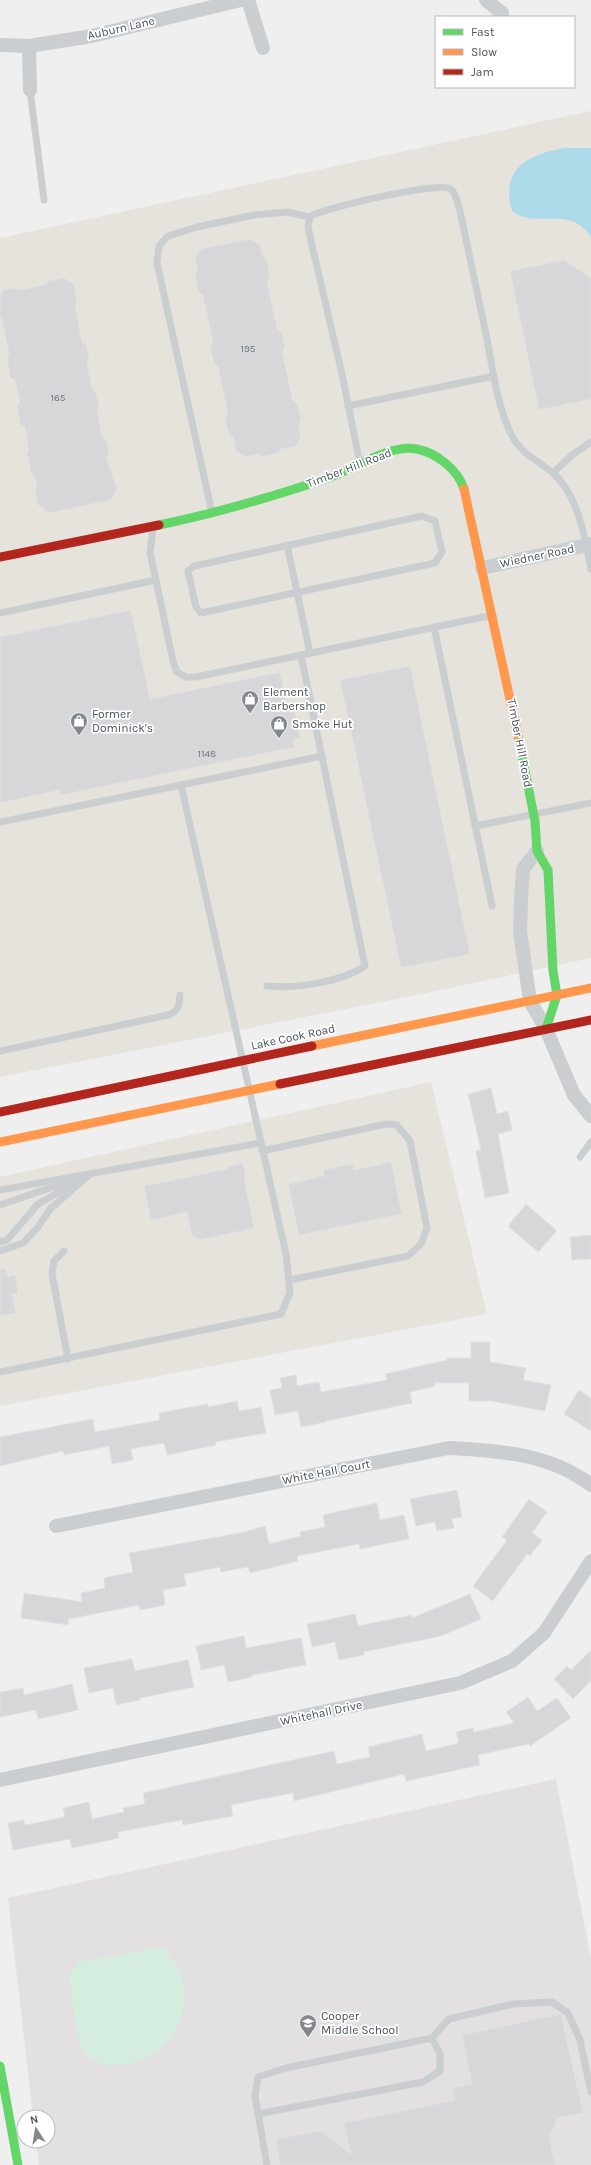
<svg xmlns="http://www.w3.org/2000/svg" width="591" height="2165" font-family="Karla,sans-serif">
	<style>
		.commercial { fill: #e5e3dc }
		.education { fill: #e2e0e0 }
		.green { fill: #d5eddf }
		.water { fill: #acdae8 }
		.building { fill: #d7d7d9; stroke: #e1e1e2 }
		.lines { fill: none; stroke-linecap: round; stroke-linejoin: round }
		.lane { stroke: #cbced0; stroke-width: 7 }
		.street { stroke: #cbced0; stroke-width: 14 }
		.fast { stroke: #63d668; stroke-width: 9 }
		.slow { stroke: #ff974d; stroke-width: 9 }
		.jam { stroke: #b3261e; stroke-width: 9 }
		.labels { text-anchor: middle; stroke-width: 3.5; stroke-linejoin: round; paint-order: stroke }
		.number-label { font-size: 10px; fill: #6d747b }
		.street-label { font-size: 12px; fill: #48515a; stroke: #fff }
		.poi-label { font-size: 12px; fill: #48515a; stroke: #fff; text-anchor: start }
	</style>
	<rect width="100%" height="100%" fill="#f0efef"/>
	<g class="commercial">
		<polygon points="591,111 591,958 407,997 0,1077 0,238"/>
		<polygon points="431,1082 487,1314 0,1406 0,1177"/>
	</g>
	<polygon class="education" points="556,1779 591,1959 591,2165 39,2165 36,2141 48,2141 48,2117 33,2117 8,1898"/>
	<path class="green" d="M163 1947C168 1954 176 1962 179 1969 188 1991 185 2020 170 2039 152 2061 103 2080 83 2050 78 2044 71 1988 69 1976L79 1962Z"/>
	<path class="water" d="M565 148H591V237C570 204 536 230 512 211 500 169 528 154 565 148Z"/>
	<g class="building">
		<polygon points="250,239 260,245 263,257 267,260 270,277 267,281 277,329 282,333 285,348 282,352 293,401 297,404 301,420 298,424 301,437 295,447 281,449 279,453 262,457 259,454 246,457 236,451 233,436 229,435 225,418 228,414 218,366 214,364 210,347 213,343 203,295 198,292 195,276 198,271 195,258 201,249"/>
		<polygon points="564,260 591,278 591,399 539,410 510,271"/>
		<polygon points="64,278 74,284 77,301 75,304 82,343 86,344 89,358 87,362 92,389 96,392 99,406 97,410 102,437 106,440 109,453 106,457 117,489 110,500 50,513 38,505 35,490 37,486 34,475 31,473 27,453 29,450 25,427 21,425 17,406 20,402 15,380 10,378 7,358 9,354 2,319 0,318 0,295 3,290 16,288 20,290 45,285 48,281"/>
		<polygon points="131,610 150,699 280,672 288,712 295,711 300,738 293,740 295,747 61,795 60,790 0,803 0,637"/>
		<polygon points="410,666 470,954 401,968 340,680"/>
		<polygon points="491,1088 497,1114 508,1111 512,1130 498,1134 509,1193 485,1198 476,1151 481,1150 468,1094"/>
		<polygon points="391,1162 402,1214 299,1235 288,1184 324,1176 323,1170 353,1164 354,1170"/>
		<polygon points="243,1163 246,1178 244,1178 254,1228 200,1240 192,1235 187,1212 151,1220 144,1186 228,1169 228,1167"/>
		<polygon points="526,1204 557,1231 538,1252 508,1226"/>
		<polygon points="591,1235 591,1259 572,1260 570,1237"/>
		<polygon points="0,1269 6,1269 8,1277 15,1275 18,1293 12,1294 16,1313 0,1316"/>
		<polygon points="471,1342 490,1342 490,1362 526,1368 523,1380 551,1385 545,1411 491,1401 469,1401 469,1383 434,1383 435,1386 410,1392 412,1403 326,1421 326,1422 301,1427 298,1411 275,1415 270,1390 282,1388 280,1378 296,1375 297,1386 319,1382 321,1392 387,1380 385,1374 447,1360 447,1358 471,1358"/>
		<polygon points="579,1390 591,1398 591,1431 564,1414"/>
		<polygon points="237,1401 239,1411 261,1407 266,1433 215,1442 216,1445 167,1455 164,1443 131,1449 133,1460 112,1464 109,1446 64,1455 63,1451 0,1466 0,1437 93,1419 95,1432 160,1420 159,1413 208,1404 208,1407"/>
		<polygon points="457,1490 462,1517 452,1519 454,1528 437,1531 435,1522 416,1526 410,1499"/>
		<polygon points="529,1499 547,1512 532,1533 542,1540 530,1556 527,1554 493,1601 473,1586 507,1540 502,1537"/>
		<polygon points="377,1503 380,1520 404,1515 409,1539 360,1549 359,1544 297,1556 298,1561 250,1573 248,1567 221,1572 220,1567 184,1574 186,1586 163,1590 165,1605 140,1610 139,1605 69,1619 68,1625 21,1618 24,1593 82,1602 81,1593 105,1588 104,1578 133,1572 129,1553 240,1533 265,1526 269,1544 301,1536 300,1532 325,1527 323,1515"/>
		<polygon points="470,1594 481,1619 441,1636 363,1652 364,1655 339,1660 335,1642 312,1647 307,1624 355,1614 358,1626 412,1615 412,1618"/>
		<polygon points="244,1636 246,1648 301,1638 306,1665 252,1675 252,1677 228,1682 224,1665 201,1670 196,1646"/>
		<polygon points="591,1650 591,1681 573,1699 554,1679 567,1666 571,1670"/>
		<polygon points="132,1659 135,1671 188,1660 194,1687 140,1698 140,1700 116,1705 113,1688 89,1693 84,1668"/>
		<polygon points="72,1684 78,1710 38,1719 36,1710 0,1717 0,1692 23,1688 24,1695"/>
		<polygon points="528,1697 537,1711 557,1698 571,1718 530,1746 529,1744 478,1755 480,1765 406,1781 404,1774 294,1801 293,1793 231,1805 233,1816 183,1825 182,1820 118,1832 119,1838 72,1848 70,1839 13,1850 8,1823 24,1820 25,1825 65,1817 63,1808 89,1802 92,1819 124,1812 123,1808 145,1804 143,1793 334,1751 337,1764 370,1757 368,1747 422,1734 426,1751 459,1743 456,1732 473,1728 474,1732 514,1723 506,1712"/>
		<polygon points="561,2014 583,2113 557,2118 554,2128 549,2135 555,2165 280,2165 276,2139 320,2131 351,2154 344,2123 455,2100 452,2088 472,2084 462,2035"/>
	</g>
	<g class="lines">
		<g class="lane">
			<polyline points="30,90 44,200"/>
			<polyline points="348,406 494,376"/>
			<path d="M360 464 342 374 311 241 308 226 310 217C322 208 440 181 451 189 456 193 458 205 460 211 469 254 478 296 487 339 493 371 498 413 515 441 524 455 540 462 552 472 578 494 585 538 591 569"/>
			<polyline points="553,473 572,455 591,442"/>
			<polyline points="212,513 157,263 159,246 168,236 197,227 254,215 287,212 310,217"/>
			<polygon points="422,516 435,521 442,552 435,563 201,613 196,607 188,571 194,566"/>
			<polyline points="153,528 150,552 173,661 177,672 186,677 196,677 493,615"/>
			<polyline points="287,545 310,653"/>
			<polyline points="0,613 156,580"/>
			<polyline points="434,627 492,906"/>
			<polyline points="181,785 322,756"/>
			<polyline points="0,822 181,785 286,1254 290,1293 281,1314 0,1372"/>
			<polyline points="475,826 591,803"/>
			<path d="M267 986C296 989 341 982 365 966L301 655"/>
			<path d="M0 1051 168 1015C179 1011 179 1005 180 995"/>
			<polyline points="262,1151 386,1124 397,1125 410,1141 427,1228 421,1244 408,1256 290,1280"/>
			<polyline points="580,1157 591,1142"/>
			<polyline points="0,1190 260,1143"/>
			<polyline points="0,1205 67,1182"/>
			<polyline points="0,1242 7,1240 38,1204 76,1182"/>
			<polyline points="0,1251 23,1243 38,1227 50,1209 90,1174"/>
			<polyline points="64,1251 54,1261 52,1274 68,1359"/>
			<polyline points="258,2114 423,2082 440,2071 440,2054 432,2038"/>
			<polyline points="267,2165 255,2096 258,2077 286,2068 432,2038 449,2019 513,2004 552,2002 568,2013 580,2040 591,2092"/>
		</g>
		<g class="street">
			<polyline points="248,0 263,48"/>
			<polyline points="486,0 502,13"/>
			<polyline points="0,45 29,46 92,36 241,0"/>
			<polyline points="29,46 30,90"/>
			<polyline points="482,568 591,544"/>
			<polyline points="537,851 523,869 521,899 520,931 530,1001 546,1029 574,1095 591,1116"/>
			<path d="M56 1526 449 1448C500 1451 549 1453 591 1485"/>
			<polyline points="0,1780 460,1683 512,1661 544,1633 591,1561"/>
		</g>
		<g class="fast">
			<path d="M159 525C217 513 275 496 331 477 356 468 390 444 417 449 437 453 458 470 464 489"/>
			<polyline points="518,736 535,821 537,851 548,870 553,971 557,995 546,1029"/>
			<polyline points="0,2066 18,2165"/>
		</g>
		<g class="slow">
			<polyline points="464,489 518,736"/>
			<polyline points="312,1046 591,988"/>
			<polyline points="0,1142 280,1084"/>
		</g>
		<g class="jam">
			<polyline points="0,557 159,525"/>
			<polyline points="280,1084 591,1020"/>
			<polyline points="0,1112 312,1046"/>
		</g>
	</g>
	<defs>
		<g id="shop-pin" transform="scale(0.9)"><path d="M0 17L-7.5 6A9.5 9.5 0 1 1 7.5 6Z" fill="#83888e" stroke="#fff"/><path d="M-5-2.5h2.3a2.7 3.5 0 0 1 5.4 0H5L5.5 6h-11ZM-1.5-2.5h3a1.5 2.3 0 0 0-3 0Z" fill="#fff"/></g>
		<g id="school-pin" transform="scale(0.9)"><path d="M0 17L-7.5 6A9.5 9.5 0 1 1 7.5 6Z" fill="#83888e" stroke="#fff"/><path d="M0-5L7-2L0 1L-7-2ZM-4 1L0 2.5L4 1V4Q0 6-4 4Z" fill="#fff"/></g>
	</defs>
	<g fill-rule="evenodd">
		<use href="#shop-pin" x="250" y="699"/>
		<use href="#shop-pin" x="79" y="721"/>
		<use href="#shop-pin" x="279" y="724"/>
		<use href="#school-pin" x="308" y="2023"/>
	</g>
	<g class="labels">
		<g class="number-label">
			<text x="248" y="352">195</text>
			<text x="58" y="401">165</text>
			<text x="207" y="757">1148</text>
		</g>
		<g class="street-label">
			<text transform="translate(121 28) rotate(-13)" y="4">Auburn Lane</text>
			<text transform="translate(349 468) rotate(-21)" y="4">Timber Hill Road</text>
			<text transform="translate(537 556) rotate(-12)" y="4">Wiedner Road</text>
			<text transform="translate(520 743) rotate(79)" y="4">Timber Hill Road</text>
			<text transform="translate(293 1037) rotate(-12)" y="4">Lake Cook Road</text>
			<text transform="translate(326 1472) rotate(-11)" y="4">White Hall Court</text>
			<text transform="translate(321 1713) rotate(-12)" y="4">Whitehall Drive</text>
		</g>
		<g class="poi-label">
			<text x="263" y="696">Element<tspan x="263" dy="14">Barbershop</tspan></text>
			<text x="92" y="718">Former<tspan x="92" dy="14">Dominick's</tspan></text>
			<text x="292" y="728">Smoke Hut</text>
			<text x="321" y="2020">Cooper<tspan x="321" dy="14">Middle School</tspan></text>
		</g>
	</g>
	<rect x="435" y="16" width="140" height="72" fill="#ffffff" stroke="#b6b9bd"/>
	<rect x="443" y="29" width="20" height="6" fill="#63d668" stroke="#b6b9bd"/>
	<text x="471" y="36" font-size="12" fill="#48515a">Fast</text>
	<rect x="443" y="49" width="20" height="6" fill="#ff974d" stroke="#b6b9bd"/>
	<text x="471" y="56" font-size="12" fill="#48515a">Slow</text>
	<rect x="443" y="69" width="20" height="6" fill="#b3261e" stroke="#b6b9bd"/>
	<text x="471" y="76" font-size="12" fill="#48515a">Jam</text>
	<g transform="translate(36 2129) rotate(348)"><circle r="19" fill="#ffffff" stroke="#b6b9bd"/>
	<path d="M0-3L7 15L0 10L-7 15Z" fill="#83888e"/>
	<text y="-6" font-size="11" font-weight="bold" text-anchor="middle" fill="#48515a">N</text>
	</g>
</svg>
